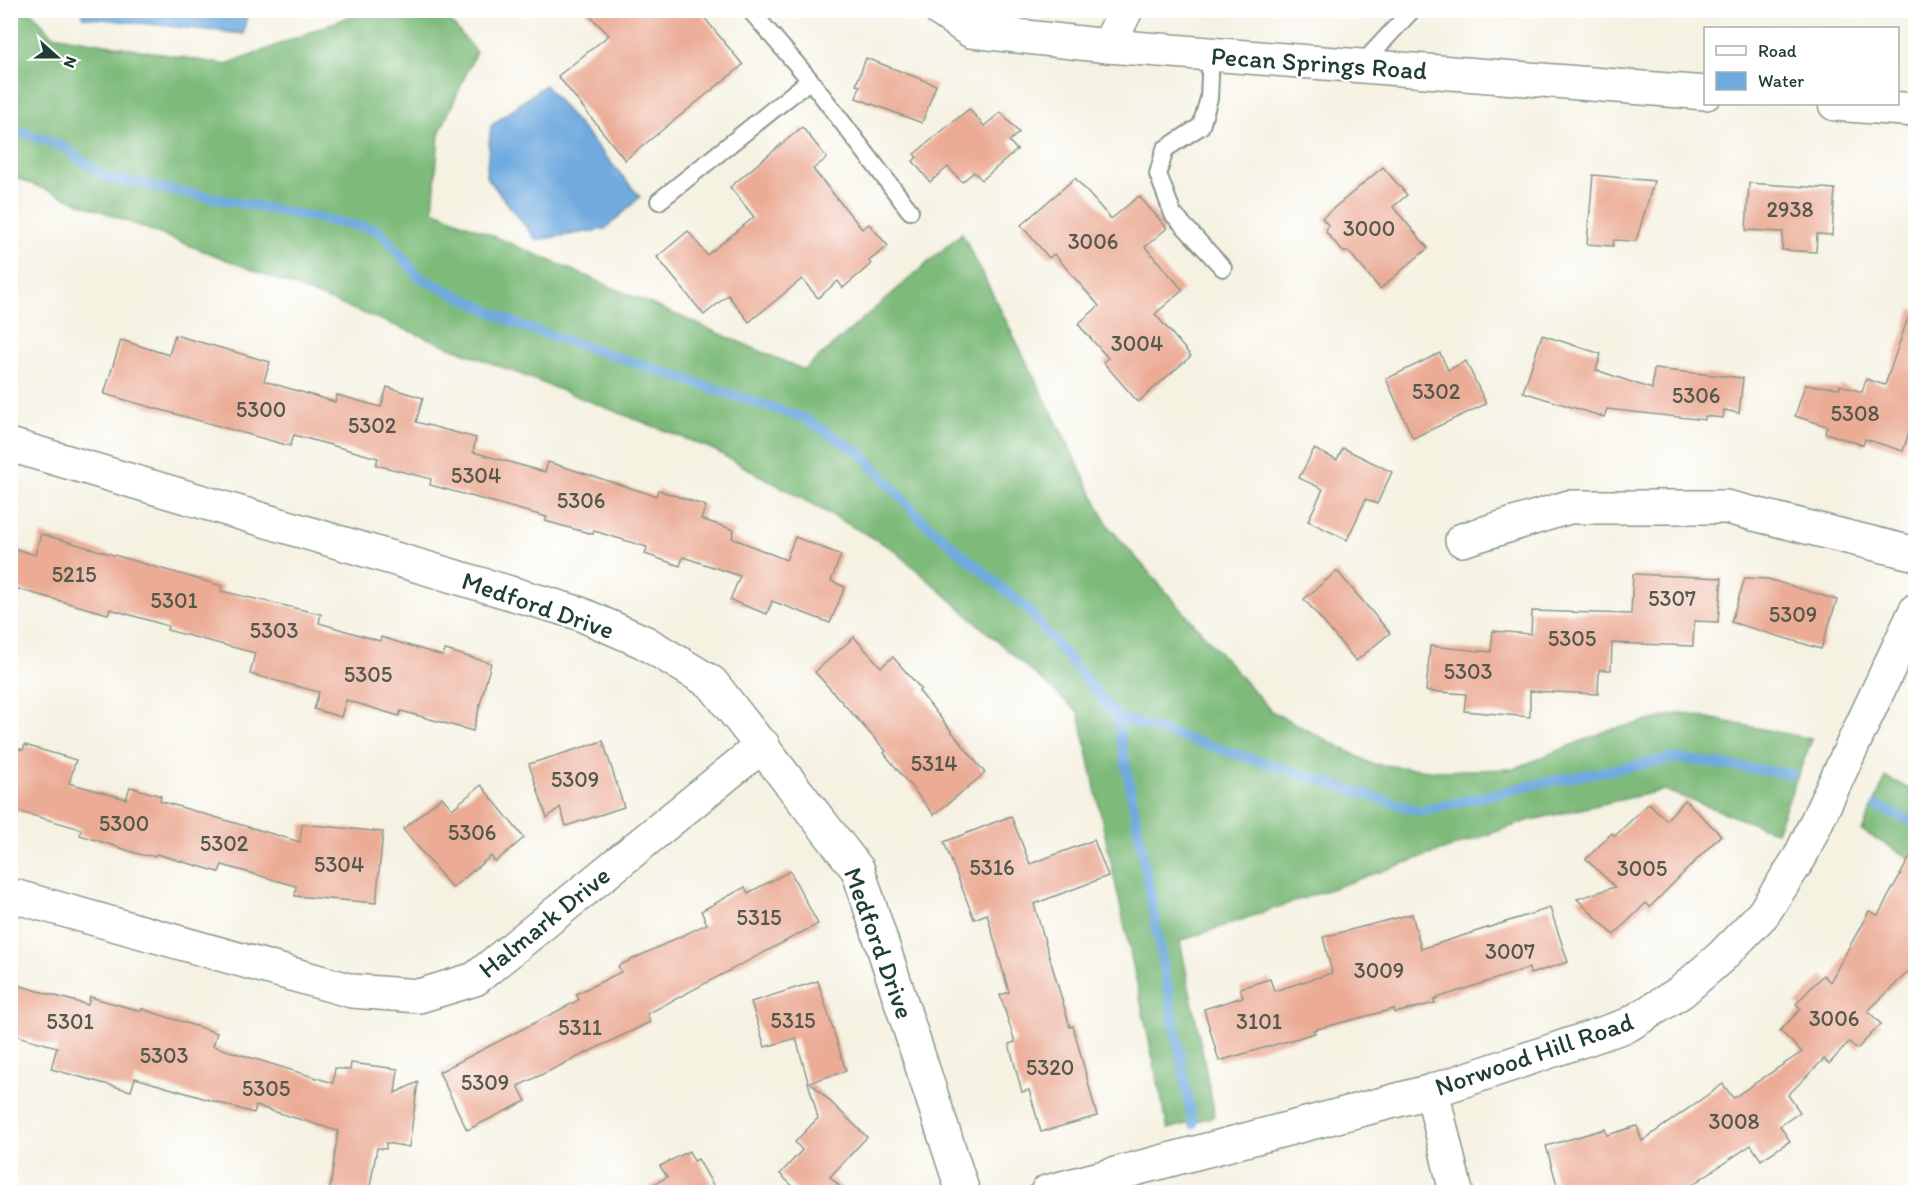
<svg xmlns="http://www.w3.org/2000/svg" width="1926" height="1203" font-family="Itim,sans-serif">
	<style>
		.forest { fill: #7ebb7a; stroke: #4e7c57; stroke-width: 1.5 }
		.water { fill: #6faadf; stroke: #47748a; stroke-width: 1.5 }
		.lines { fill: none; stroke-linecap: round; stroke-linejoin: round }
		.stream { stroke: #6faadf; stroke-width: 10 }
		.building { fill: #ebab94 }
		.service-casing { stroke: #8a988b; stroke-width: 20 }
		.minor-casing { stroke: #8a988b; stroke-width: 36 }
		.service { stroke: #fff; stroke-width: 16 }
		.minor { stroke: #fff; stroke-width: 33 }
		.labels { text-anchor: middle; stroke-width: 4.5; stroke-linejoin: round; paint-order: stroke }
		.number-label { font-size: 22px; fill: #52584c }
		.street-label { font-size: 26px; fill: #1f3d34; stroke: #fff }
	</style>
	<rect width="100%" height="100%" fill="#fff"/>
	<filter id="ink" filterUnits="userSpaceOnUse"><feTurbulence type="fractalNoise" baseFrequency=".0167" numOctaves="2"/><feDisplacementMap in="SourceGraphic" scale="12" xChannelSelector="R" yChannelSelector="G"/><feConvolveMatrix kernelMatrix="1 2 1 2 8 2 1 2 1" color-interpolation-filters="sRGB"/></filter>
	<filter id="wash" filterUnits="userSpaceOnUse"><feTurbulence type="fractalNoise" baseFrequency=".008" numOctaves="4" result="noise"/><feDisplacementMap in="SourceGraphic" scale="24" xChannelSelector="R" yChannelSelector="G"/><feGaussianBlur stdDeviation="1.35" result="paint"/><feColorMatrix in="noise" values="0 0 0 0 0 0 0 0 0 0 0 0 0 0 0 0 0 1.4 0 .05"/><feComposite in="paint" operator="in"/></filter>
	<g filter="url(#wash)">
		<rect width="100%" height="100%" fill="#f5f2e2"/>
		<g class="forest">
			<polygon points="10,11 31,11 52,35 227,65 364,11 442,11 476,52 439,134 433,210 804,370 962,233 1109,527 1271,711 1372,764 1438,771 1513,769 1609,730 1683,713 1812,739 1776,832 1664,790 1527,821 1180,941 1215,1116 1168,1129 1079,713 893,549 712,449 11,176"/>
			<polygon points="1886,777 1915,792 1915,861 1862,831"/>
		</g>
		<g class="water">
			<polygon points="83,11 247,10 247,11 244,34 83,17"/>
			<polygon points="545,85 640,197 605,229 536,240 486,176 491,126"/>
		</g>
		<g class="lines">
			<g class="stream">
				<polyline points="10,128 62,146 105,177 379,230 419,277 519,325 804,418 862,454 920,518 1027,609 1117,717 1420,811 1546,782 1674,758 1792,774"/>
				<polyline points="1117,717 1193,1124"/>
				<polyline points="1877,806 1916,824"/>
			</g>
		</g>
		<g id="blocks">
			<g class="building">
				<polygon points="584,10 698,10 743,65 625,160 558,76 609,35"/>
				<polygon points="866,58 936,85 922,123 856,98 860,86 856,85"/>
				<polygon points="969,109 984,126 1001,112 1019,133 1009,141 1017,150 982,180 974,172 962,182 948,167 930,182 913,161 917,157 914,154"/>
				<polygon points="802,127 827,158 813,169 862,229 869,224 888,246 869,261 871,264 843,288 838,281 818,298 802,279 749,322 728,295 704,315 657,257 688,231 707,255 754,217 730,187"/>
				<polygon points="1383,167 1407,195 1393,207 1428,248 1380,289 1349,252 1343,252 1326,232 1328,225 1322,218"/>
				<polygon points="1593,175 1654,181 1636,241 1614,240 1613,246 1587,244"/>
				<polygon points="1075,178 1111,219 1139,196 1167,228 1145,247 1183,290 1155,314 1191,356 1138,402 1103,362 1108,358 1078,324 1099,306 1054,254 1049,258 1021,225"/>
				<polygon points="1749,183 1835,189 1832,235 1817,234 1816,252 1782,250 1783,232 1746,230"/>
				<polygon points="1911,309 1916,310 1916,410 1903,451 1865,439 1863,445 1825,433 1827,426 1795,416 1805,385 1840,388 1840,385 1862,392 1866,379 1885,385"/>
				<polygon points="175,335 270,362 264,381 335,402 337,395 381,407 387,387 423,398 416,422 476,438 473,452 545,472 548,462 656,496 658,490 706,506 701,519 734,530 732,538 786,560 795,537 841,555 831,581 845,587 830,623 772,601 767,614 730,600 740,576 683,557 680,566 645,554 647,547 594,531 593,534 570,528 545,521 547,517 430,485 431,479 376,465 378,458 294,435 290,446 104,394 121,340 169,355"/>
				<polygon points="1542,335 1601,354 1596,370 1652,389 1654,369 1743,378 1739,413 1724,410 1723,418 1705,416 1705,420 1607,409 1604,417 1523,392"/>
				<polygon points="1440,353 1448,370 1466,361 1486,404 1413,438 1386,379"/>
				<polygon points="1343,448 1392,472 1377,504 1366,499 1347,540 1308,521 1323,489 1299,478 1314,449 1337,460"/>
				<polygon points="41,534 222,586 221,591 321,614 319,623 380,641 381,637 443,656 445,650 491,663 473,731 401,711 399,716 346,700 341,717 314,709 319,692 250,674 255,653 167,630 168,626 110,609 108,614 10,587 10,547 35,555"/>
				<polygon points="1337,571 1390,633 1356,661 1304,599"/>
				<polygon points="1633,574 1722,578 1718,622 1694,621 1693,646 1612,643 1611,670 1599,670 1598,694 1530,691 1530,717 1464,711 1466,694 1426,691 1430,646 1491,652 1493,631 1531,634 1532,611 1631,614"/>
				<polygon points="1745,578 1768,579 1837,600 1821,649 1731,622"/>
				<polygon points="854,637 881,667 893,657 921,689 919,691 985,773 934,815 884,753 886,751 815,672"/>
				<polygon points="603,741 624,807 566,826 560,807 547,818 529,764"/>
				<polygon points="25,745 76,760 69,783 126,799 130,787 161,796 160,801 300,842 302,824 383,832 376,903 295,896 296,886 222,865 219,872 156,854 155,856 142,855 80,835 81,829 10,809 10,746 23,750"/>
				<polygon points="481,785 524,838 495,862 491,856 452,888 403,829 442,797 452,809"/>
				<polygon points="1685,800 1721,835 1650,907 1646,903 1614,935 1577,899 1615,887 1586,859 1612,833 1615,836 1649,803 1666,820"/>
				<polygon points="1011,816 1030,864 1094,840 1108,876 1034,904 1070,1027 1073,1026 1097,1116 1041,1132 1029,1090 1022,1092 1009,1044 1015,1042 1000,995 1009,992 987,914 974,919 944,842"/>
				<polygon points="1916,846 1916,964 1868,1011 1881,1024 1857,1049 1849,1042 1829,1064 1824,1059 1788,1095 1800,1112 1780,1126 1790,1141 1761,1160 1751,1145 1681,1192 1559,1192 1546,1146 1605,1129 1607,1135 1637,1126 1642,1141 1723,1084 1733,1098 1802,1052 1780,1031 1801,1009 1796,1004 1823,975 1830,982 1869,911 1878,915"/>
				<polygon points="790,871 818,924 647,1014 650,1022 518,1086 526,1101 467,1130 439,1072 579,1000 576,994 621,972 618,966 707,924 701,911 745,887 748,893"/>
				<polygon points="1550,908 1568,962 1530,974 1529,968 1434,999 1435,1003 1395,1013 1394,1009 1313,1030 1315,1033 1219,1061 1204,1009 1243,997 1240,988 1270,979 1274,991 1332,973 1323,937 1412,914 1421,949"/>
				<polygon points="818,981 846,1071 810,1082 867,1137 830,1177 846,1192 799,1192 780,1174 802,1150 795,1142 818,1118 796,1038 765,1047 751,1002"/>
				<polygon points="10,983 88,1005 90,997 141,1011 142,1009 217,1033 213,1046 333,1083 335,1068 350,1070 351,1063 398,1069 395,1093 418,1082 409,1147 386,1143 386,1149 377,1148 369,1192 330,1189 338,1131 256,1106 254,1113 135,1078 131,1091 51,1069 57,1047 10,1034"/>
				<polygon points="689,1151 694,1161 698,1159 717,1192 640,1192 667,1177 660,1166"/>
			</g>
		</g>
	</g>
	<g filter="url(#ink)">
		<use href="#blocks" fill-opacity="0" stroke="#8a988b" stroke-width="1.5"/>
		<g class="lines">
			<g class="service-casing">
				<g id="service">
					<polyline points="750,10 810,80 910,211"/>
					<polyline points="1211,54 1209,98 1201,126 1165,149 1158,174 1173,214 1223,268"/>
					<polyline points="1361,65 1412,10"/>
					<polyline points="659,201 810,80"/>
				</g>
			</g>
			<g class="minor-casing">
				<g id="minor">
					<polyline points="940,10 971,31 1108,46 1706,93"/>
					<polyline points="1108,46 1126,10"/>
					<polyline points="1835,104 1916,110"/>
					<polyline points="10,445 578,613 644,642 712,683 858,870 963,1192"/>
					<polyline points="1462,540 1569,507 1726,507 1916,554"/>
					<polyline points="10,895 352,991 419,996 475,979 763,745"/>
					<polyline points="1432,1091 1456,1192"/>
					<polyline points="1047,1192 1432,1091 1628,1025 1681,992 1721,957 1763,914 1800,857 1916,610"/>
				</g>
			</g>
			<use href="#service" class="service"/>
			<use href="#minor" class="minor"/>
		</g>
	</g>
	<g class="labels">
		<g class="number-label">
			<text x="1790" y="217">2938</text>
			<text x="1369" y="236">3000</text>
			<text x="1093" y="249">3006</text>
			<text x="1137" y="351">3004</text>
			<text x="1436" y="399">5302</text>
			<text x="1696" y="403">5306</text>
			<text x="261" y="417">5300</text>
			<text x="1855" y="421">5308</text>
			<text x="372" y="433">5302</text>
			<text x="476" y="483">5304</text>
			<text x="581" y="508">5306</text>
			<text x="74" y="582">5215</text>
			<text x="1672" y="606">5307</text>
			<text x="174" y="608">5301</text>
			<text x="1793" y="622">5309</text>
			<text x="274" y="638">5303</text>
			<text x="1572" y="646">5305</text>
			<text x="1468" y="679">5303</text>
			<text x="368" y="682">5305</text>
			<text x="934" y="771">5314</text>
			<text x="575" y="787">5309</text>
			<text x="124" y="831">5300</text>
			<text x="472" y="840">5306</text>
			<text x="224" y="851">5302</text>
			<text x="339" y="872">5304</text>
			<text x="992" y="875">5316</text>
			<text x="1642" y="876">3005</text>
			<text x="759" y="925">5315</text>
			<text x="1510" y="959">3007</text>
			<text x="1379" y="978">3009</text>
			<text x="1834" y="1026">3006</text>
			<text x="793" y="1028">5315</text>
			<text x="70" y="1029">5301</text>
			<text x="1259" y="1029">3101</text>
			<text x="580" y="1035">5311</text>
			<text x="164" y="1063">5303</text>
			<text x="1050" y="1075">5320</text>
			<text x="485" y="1090">5309</text>
			<text x="266" y="1096">5305</text>
			<text x="1734" y="1129">3008</text>
		</g>
		<g class="street-label">
			<text transform="translate(1319 63) rotate(4)" y="9">Pecan Springs Road</text>
			<text transform="translate(538 605) rotate(19)" y="9">Medford Drive</text>
			<text transform="translate(544 922) rotate(-39)" y="9">Halmark Drive</text>
			<text transform="translate(879 943) rotate(70)" y="9">Medford Drive</text>
			<text transform="translate(1534 1054) rotate(-19)" y="9">Norwood Hill Road</text>
		</g>
	</g>
	<rect width="1926" height="1203" fill="none" stroke="#fff" stroke-width="36"/>
	<rect x="1704" y="27" width="195" height="78" fill="#ffffff" stroke="#a5b1ae" stroke-width="1.5"/>
	<rect x="1716" y="46" width="30" height="9" fill="#ffffff" stroke="#a5b1ae" stroke-width="1.5"/>
	<text x="1758" y="57" font-size="18" fill="#1f3d34">Road</text>
	<rect x="1716" y="72" width="30" height="18" fill="#6faadf" stroke="#a5b1ae" stroke-width="1.5"/>
	<text x="1758" y="87" font-size="18" fill="#1f3d34">Water</text>
	<g transform="translate(57 57) rotate(111)" stroke="#ffffff" stroke-width="4.5" paint-order="stroke">
	<path d="M0-4.5L10 22L0 15L-10 22Z" fill="#1f3d34"/>
	<text y="-9" font-size="16" font-weight="bold" text-anchor="middle" fill="#1f3d34">N</text>
	</g>
</svg>
